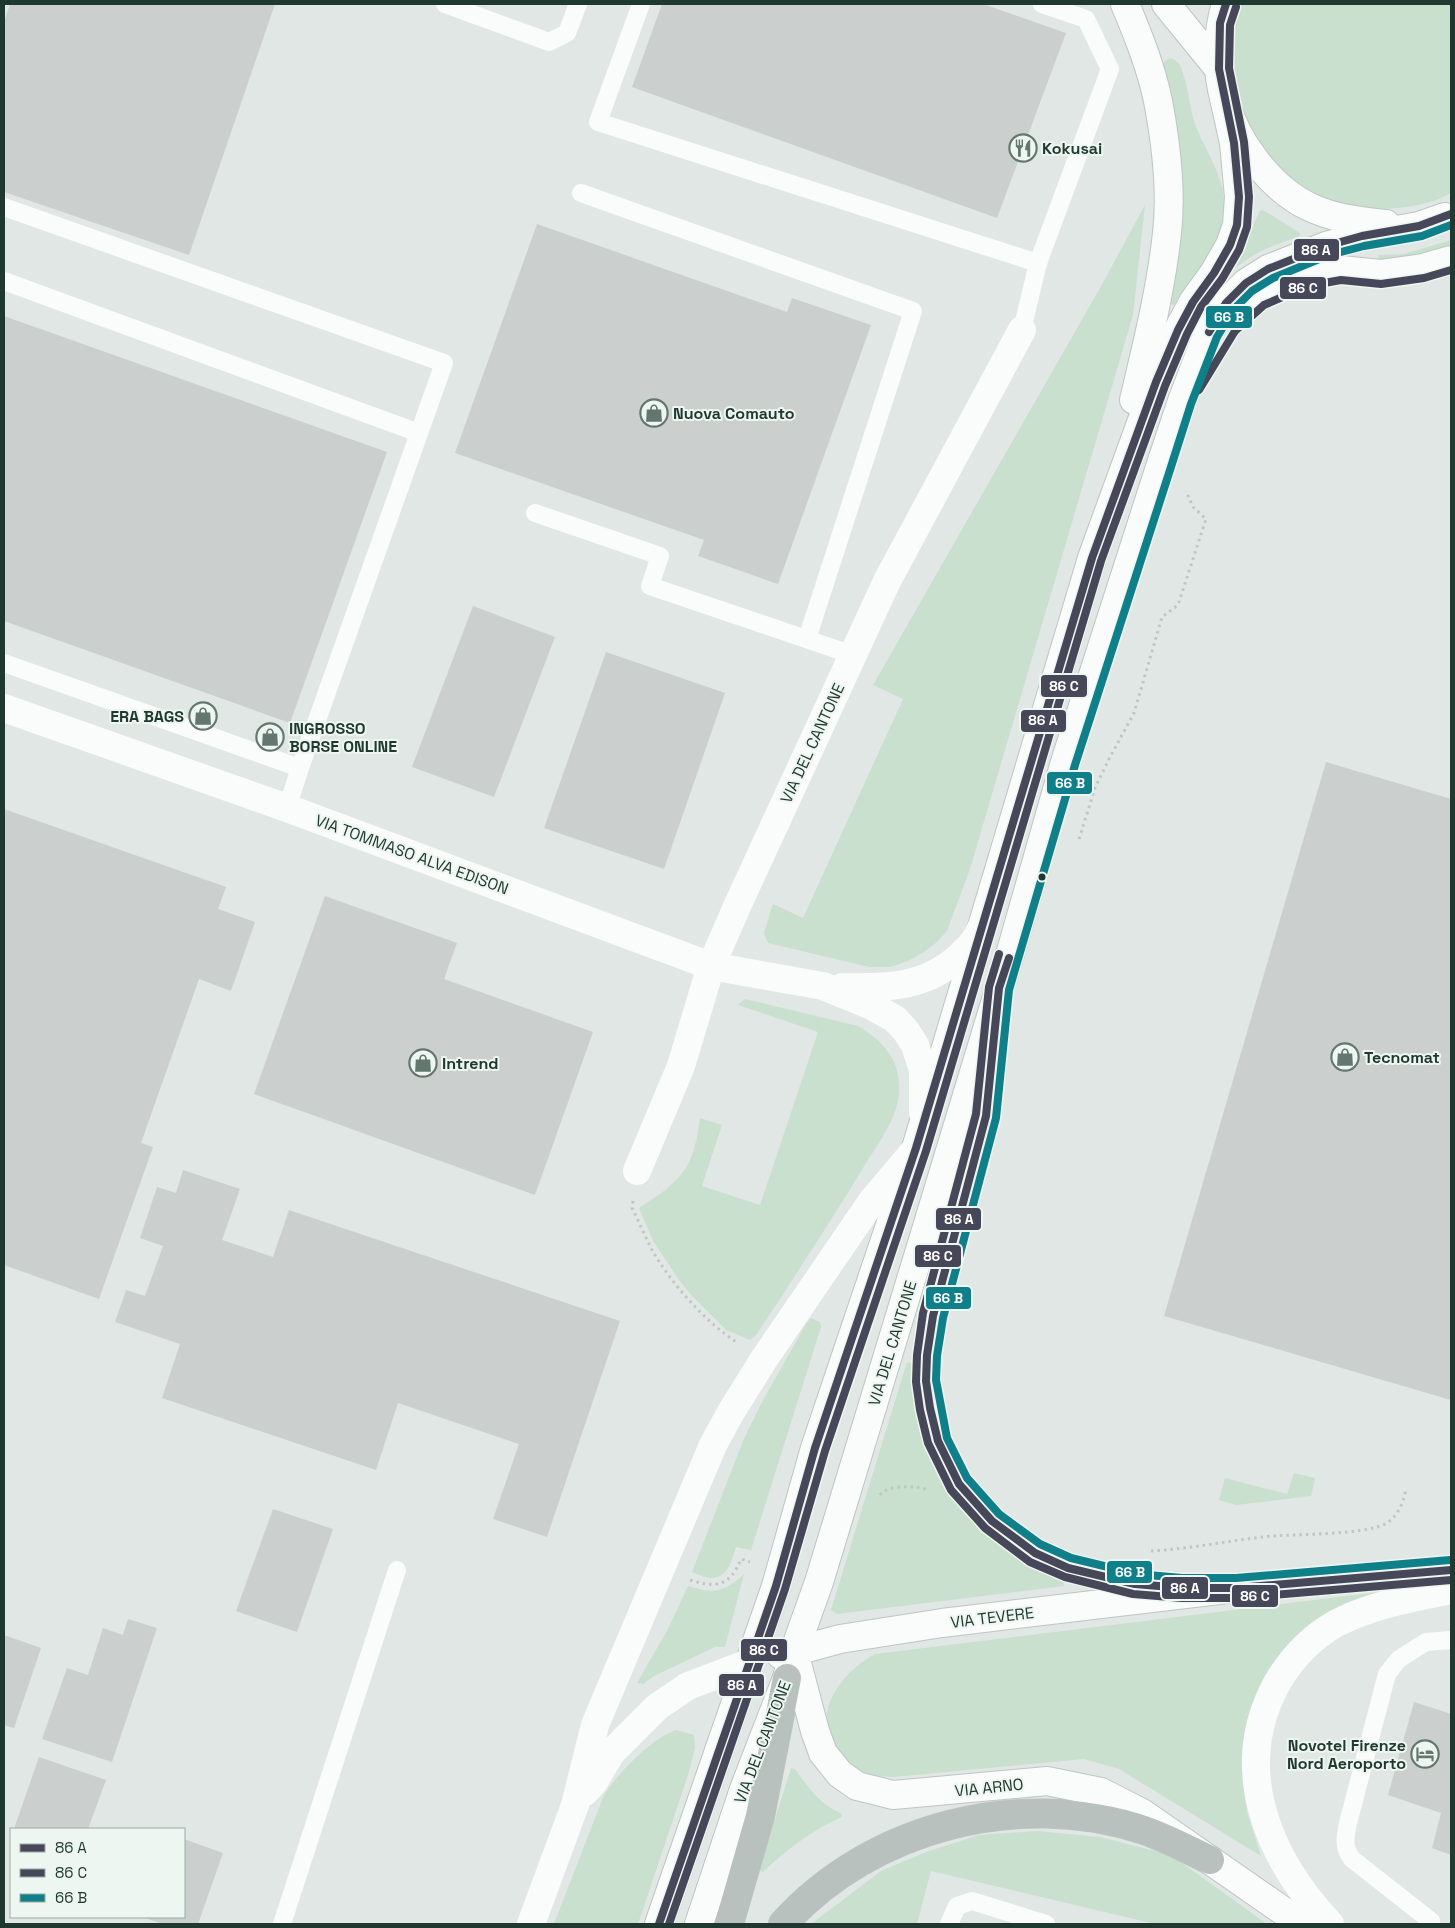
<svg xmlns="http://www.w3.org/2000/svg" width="1455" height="1928" font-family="'Space Grotesk',sans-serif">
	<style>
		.green { fill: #c9e0ce }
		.building { fill: #cbd0ce }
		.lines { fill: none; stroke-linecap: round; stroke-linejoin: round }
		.secondary-casing { stroke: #bdc6c2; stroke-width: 30 }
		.highway-casing { stroke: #bbc3c0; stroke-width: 30 }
		.path { stroke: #bfc7c5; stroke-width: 3; stroke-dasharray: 2.5 4; stroke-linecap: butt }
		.lane { stroke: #fafbfb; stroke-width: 18 }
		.street { stroke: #fafbfb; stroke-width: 28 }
		.secondary { stroke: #fafbfb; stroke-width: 28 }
		.highway { stroke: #b8c1be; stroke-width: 28 }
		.bus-1-casing { stroke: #eef6f1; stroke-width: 11 }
		.bus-2-casing { stroke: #eef6f1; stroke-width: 11 }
		.bus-3-casing { stroke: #eef6f1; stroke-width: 11 }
		.bus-1 { stroke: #47475a; stroke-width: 8 }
		.bus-2 { stroke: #47475a; stroke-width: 8 }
		.bus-3 { stroke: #0f7f89; stroke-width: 8 }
		.bus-dot { fill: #1f3930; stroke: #eef6f1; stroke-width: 2 }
		.labels { text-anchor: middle; stroke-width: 4; stroke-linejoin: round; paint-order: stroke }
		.poi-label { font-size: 16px; font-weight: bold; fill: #1f3930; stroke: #eef6f1; text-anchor: start }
		.street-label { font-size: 16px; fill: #1f3930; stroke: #eef6f1 }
		.line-badge { stroke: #eef6f1; stroke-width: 2 }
		.badge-label { font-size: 14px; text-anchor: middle; font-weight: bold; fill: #fff }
	</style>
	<rect width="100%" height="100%" fill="#e1e7e4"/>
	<g class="green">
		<path d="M1241 4H1451V193C1431 205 1405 208 1382 209 1287 209 1213 118 1233 25 1235 18 1238 11 1241 4Z"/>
		<path d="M1171 58C1175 60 1178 62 1180 65 1187 81 1189 101 1193 117 1199 139 1213 158 1220 180 1231 214 1220 244 1199 272 1191 284 1181 291 1174 305L1170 304 1181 212 1178 130 1163 73V64L1166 60Z"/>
		<polygon points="1145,205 1133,315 970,869 947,931 937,942 924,952 908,961 890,967 869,967 768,943 764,933 773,904 803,918 903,699 873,685 1100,288"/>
		<path d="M1263 210 1300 233V236C1277 244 1256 251 1237 267L1233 266 1260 211Z"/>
		<polygon points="1451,240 1451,251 1379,262 1378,255 1404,254"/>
		<path d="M745 999 858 1026C884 1042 901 1060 899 1093 897 1120 877 1145 863 1168 829 1224 793 1279 757 1334L750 1340 726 1330 692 1296 679 1280 653 1241 639 1208C659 1195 680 1182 690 1160 696 1147 698 1131 700 1118L722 1125 702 1186 760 1205 818 1032 738 1005Z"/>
		<path d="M811 1318 820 1322 821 1327 751 1550 736 1547C732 1559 728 1579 711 1578 705 1578 697 1574 692 1572L743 1441 762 1402 806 1324Z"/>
		<polygon points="907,1362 914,1364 912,1379 915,1407 925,1442 948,1489 958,1505 982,1531 1018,1559 1063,1579 1064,1586 837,1614 831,1610"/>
		<polygon points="1294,1473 1315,1478 1311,1496 1236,1505 1219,1500 1225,1478 1287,1494"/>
		<path d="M744 1574 725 1647H715L654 1676 643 1684 637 1683 668 1629 688 1586C714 1594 723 1593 744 1574Z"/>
		<path d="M1379 1592 1330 1613 1244 1767V1790L1247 1812 1261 1856 1119 1769 1084 1759 894 1777C886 1777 876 1777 868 1774 856 1769 845 1760 838 1751 809 1713 841 1673 875 1654Z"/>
		<path d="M676 1730 694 1735 695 1748 688 1775 638 1924H554L604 1795C618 1773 652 1738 676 1730Z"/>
		<path d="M791 1768 795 1769C808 1787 820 1805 841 1813L842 1817C813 1829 785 1851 763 1872L759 1870Z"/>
		<polygon points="1037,1831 1100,1837 1171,1855 1267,1924 1155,1924 931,1871 917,1924 811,1924 881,1871 926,1852 979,1835"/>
	</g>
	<g class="building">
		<polygon points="10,4 275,4 189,255 4,192 4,22"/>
		<polygon points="662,4 983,4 1066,33 997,218 632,87"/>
		<polygon points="537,224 787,312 792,298 871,325 778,584 698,556 704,540 455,453"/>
		<polygon points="4,316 387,452 290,723 4,621"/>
		<polygon points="473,606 555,637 494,797 412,767"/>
		<polygon points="606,652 725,693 664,869 544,828"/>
		<polygon points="1326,762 1451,799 1451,1400 1164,1316"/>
		<polygon points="4,809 226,887 218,909 255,922 231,991 199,979 141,1143 153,1147 99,1299 4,1265"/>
		<polygon points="325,896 457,943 444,979 593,1032 535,1195 254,1094"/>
		<polygon points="183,1170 240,1189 222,1240 273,1257 289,1210 620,1321 547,1537 493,1519 519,1444 398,1403 376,1470 162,1398 180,1344 115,1322 126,1290 145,1296 163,1246 140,1238 157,1187 176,1193"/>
		<polygon points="273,1509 333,1529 297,1632 236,1611"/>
		<polygon points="128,1619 157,1628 112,1762 42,1739 67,1668 88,1675 103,1628 123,1635"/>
		<polygon points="4,1635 41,1648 14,1728 4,1725"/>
		<polygon points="1414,1702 1451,1714 1451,1855 1432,1848 1441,1813 1388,1795"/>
		<polygon points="39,1757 106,1780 88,1829 14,1829"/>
		<polygon points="184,1839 223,1853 198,1924 163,1924 142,1917 184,1917"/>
	</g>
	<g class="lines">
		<g class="secondary-casing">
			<g id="secondary">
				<path d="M1125 4C1138 35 1151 67 1158 101 1166 143 1172 189 1167 233 1161 289 1147 345 1134 400"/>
				<polyline points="1166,4 1219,69"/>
				<path d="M1226 4C1217 33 1216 68 1224 98 1235 141 1271 190 1312 208 1336 219 1360 221 1386 224"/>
				<polyline points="1235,318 1258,297 1305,276 1341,270 1380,274 1423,268 1451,260"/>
				<polyline points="794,1652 815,1731 823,1753 840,1774 857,1786 893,1795 1047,1781 1101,1792 1142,1813 1302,1924"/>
				<polyline points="781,1655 840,1639 942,1623 1236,1588 1451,1570"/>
				<polyline points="659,1924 776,1586 815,1448 916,1148 1092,558 1156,382 1178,330 1193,302 1214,273 1230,245 1237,225 1239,197 1234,143 1224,98"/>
				<polyline points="699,1924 744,1789 787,1678 794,1652 819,1582 1013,944 1065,762 1160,467 1182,401 1208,333 1226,303 1246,283 1268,269 1326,246 1362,236 1419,226 1445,217"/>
			</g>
		</g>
		<g class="highway-casing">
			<g id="highway">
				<polyline points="729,1924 760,1816 787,1678"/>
				<path d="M783 1924C871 1826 1020 1789 1144 1830 1167 1838 1188 1849 1210 1860"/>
			</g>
		</g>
		<g class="path">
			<polyline points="1079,839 1095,788 1109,759 1134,713 1162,617 1178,605 1206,519 1193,507 1186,491"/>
			<path d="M633 1201 632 1208C639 1222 645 1236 652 1250 671 1283 706 1323 738 1343"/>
			<path d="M880 1495C889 1484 914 1486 926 1489"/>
			<path d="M1151 1551C1191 1549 1231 1540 1272 1536 1299 1534 1363 1535 1385 1524 1397 1518 1403 1503 1406 1490"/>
			<path d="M690 1580C715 1588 730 1587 741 1559L750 1562"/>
		</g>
		<g class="lane">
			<polyline points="445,4 549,42 567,33 578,4"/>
			<polyline points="641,4 598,122 1038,263"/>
			<polyline points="581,193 913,311 807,639"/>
			<polyline points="4,207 444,363 300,768"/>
			<polyline points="4,281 419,433"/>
			<polyline points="1022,330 1038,263 1110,69 1086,19 1042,4"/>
			<polyline points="535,513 660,556 650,586 853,655"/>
			<polyline points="4,663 300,768 287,808"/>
			<polyline points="282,1924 397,1570"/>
			<polyline points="949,1924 957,1906 972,1901 1046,1924"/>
			<path d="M1429 1924 1431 1921 1352 1859C1343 1847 1345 1838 1348 1823L1387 1674 1399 1659 1426 1642 1451 1640"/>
		</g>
		<g class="street">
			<polyline points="4,708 287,808 711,966 823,986 872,1006 895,1019 906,1031 915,1045 923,1071 923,1113"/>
			<path d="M842 987C887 988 926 988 961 955 970 946 977 940 981 928"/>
			<polyline points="996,1023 986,1116 933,1316 927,1355 926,1381 930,1408 938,1441 959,1484 974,1502 992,1521 1035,1553 1068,1568 1135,1584 1184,1588"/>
			<polyline points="637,1171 681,1066 711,966 739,902 887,581 1022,330"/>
			<polyline points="585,1792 594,1782 611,1753 657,1707 688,1686 751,1662"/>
			<polyline points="531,1924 575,1805 595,1725 713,1445 731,1412 764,1359 872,1201 915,1150"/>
			<path d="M1330 1924C1268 1858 1230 1769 1277 1683 1291 1659 1311 1638 1335 1624 1370 1605 1413 1598 1451 1590"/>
		</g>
		<use href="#secondary" class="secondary"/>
		<use href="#highway" class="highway"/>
		<g class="bus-1-casing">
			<g id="bus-1">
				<polyline points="1209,332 1226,303 1246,283 1268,269 1326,246 1362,236 1419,226 1451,214"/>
				<polyline points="1009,958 999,988 986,1116 933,1316 927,1355 926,1381 930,1408 938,1441 959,1484 992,1521 1035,1553 1068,1568 1135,1584 1182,1588 1236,1588 1451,1570"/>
				<polyline points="659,1924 776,1586 815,1448 916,1148 1092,558 1156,382 1178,330 1193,302 1214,273 1230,245 1237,225 1239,197 1234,143 1219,69 1220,23 1226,4"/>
			</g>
		</g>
		<g class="bus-2-casing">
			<g id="bus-2">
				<polyline points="1199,390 1235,331 1264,305 1308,286 1341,280 1381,284 1424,278 1451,270"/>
				<polyline points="999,954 989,987 976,1114 923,1313 917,1355 916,1382 920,1410 928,1443 951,1490 985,1528 1030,1562 1065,1577 1133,1594 1182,1598 1237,1598 1451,1580"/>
				<polyline points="669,1924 785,1589 825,1451 926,1151 1101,561 1165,386 1187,334 1201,307 1222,279 1239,250 1247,227 1249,197 1244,142 1229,68 1230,25 1236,7"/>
			</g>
		</g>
		<g class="bus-3-casing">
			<polyline id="bus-3" points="1450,1560 1236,1578 1182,1578 1137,1574 1071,1558 1040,1544 999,1514 967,1478 947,1438 936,1380 937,1356 943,1318 996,1118 1009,990 1075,765 1170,470 1191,404 1217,337 1234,309 1252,291 1273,278 1329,255 1364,246 1422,236 1451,225"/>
		</g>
		<use href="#bus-1" class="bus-1"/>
		<use href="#bus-2" class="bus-2"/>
		<use href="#bus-3" class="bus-3"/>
	</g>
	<defs>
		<g id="restaurant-ring" transform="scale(1.4375)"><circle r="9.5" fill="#eef6f1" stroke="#63766f" stroke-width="1.5"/><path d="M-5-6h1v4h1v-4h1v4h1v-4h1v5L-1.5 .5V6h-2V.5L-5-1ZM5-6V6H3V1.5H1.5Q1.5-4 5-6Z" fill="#63766f"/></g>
		<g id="shop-ring" transform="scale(1.4375)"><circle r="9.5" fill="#eef6f1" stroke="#63766f" stroke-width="1.5"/><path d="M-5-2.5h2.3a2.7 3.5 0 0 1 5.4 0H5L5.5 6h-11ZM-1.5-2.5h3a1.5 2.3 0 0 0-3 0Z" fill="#63766f"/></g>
		<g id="hotel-ring" transform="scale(1.4375)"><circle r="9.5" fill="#eef6f1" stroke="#63766f" stroke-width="1.5"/><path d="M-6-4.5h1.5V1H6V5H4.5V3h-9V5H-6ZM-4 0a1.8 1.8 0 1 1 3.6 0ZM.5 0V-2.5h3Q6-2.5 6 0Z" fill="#63766f"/></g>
	</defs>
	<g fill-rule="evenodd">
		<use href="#restaurant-ring" x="1023" y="148"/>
		<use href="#shop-ring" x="654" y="413"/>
		<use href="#shop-ring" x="203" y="716"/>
		<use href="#shop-ring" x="270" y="737"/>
		<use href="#shop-ring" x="1345" y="1057"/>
		<use href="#shop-ring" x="423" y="1063"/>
		<use href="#hotel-ring" x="1425" y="1754"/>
	</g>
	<circle class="bus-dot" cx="1042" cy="877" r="4.5"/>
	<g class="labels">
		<g class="poi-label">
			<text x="1042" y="154">Kokusai</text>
			<text x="673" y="419">Nuova Comauto</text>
			<text x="184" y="722" text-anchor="end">ERA BAGS</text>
			<text x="289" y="734">INGROSSO<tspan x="289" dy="18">BORSE ONLINE</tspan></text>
			<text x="1364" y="1063">Tecnomat</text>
			<text x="442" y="1069">Intrend</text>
			<text x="1406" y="1751" text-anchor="end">Novotel Firenze<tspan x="1406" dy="18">Nord Aeroporto</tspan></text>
		</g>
		<g class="street-label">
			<text transform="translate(812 743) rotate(-65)" y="6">VIA DEL CANTONE</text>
			<text transform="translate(412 854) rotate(20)" y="6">VIA TOMMASO ALVA EDISON</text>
			<text transform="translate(892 1343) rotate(-73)" y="6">VIA DEL CANTONE</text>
			<text transform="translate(992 1617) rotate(-7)" y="6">VIA TEVERE</text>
			<text transform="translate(762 1742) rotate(-69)" y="6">VIA DEL CANTONE</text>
			<text transform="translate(989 1787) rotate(-6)" y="6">VIA ARNO</text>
		</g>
	</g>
	<g class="line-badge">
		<rect x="1293" y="238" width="47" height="24" rx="5" fill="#47475a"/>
		<rect x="1279" y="276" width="48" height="24" rx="5" fill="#47475a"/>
		<rect x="1205" y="305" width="48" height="24" rx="5" fill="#0f7f89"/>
		<rect x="1040" y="674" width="48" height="24" rx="5" fill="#47475a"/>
		<rect x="1020" y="709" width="47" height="24" rx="5" fill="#47475a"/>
		<rect x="1046" y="771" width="47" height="24" rx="5" fill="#0f7f89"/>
		<rect x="935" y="1207" width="47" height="24" rx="5" fill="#47475a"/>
		<rect x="914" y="1244" width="48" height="24" rx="5" fill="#47475a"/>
		<rect x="925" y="1286" width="47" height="24" rx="5" fill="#0f7f89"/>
		<rect x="1106" y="1560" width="47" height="24" rx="5" fill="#0f7f89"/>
		<rect x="1161" y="1576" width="48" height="24" rx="5" fill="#47475a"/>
		<rect x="1231" y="1584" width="48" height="24" rx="5" fill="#47475a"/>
		<rect x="740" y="1638" width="48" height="24" rx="5" fill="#47475a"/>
		<rect x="718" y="1673" width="47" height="24" rx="5" fill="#47475a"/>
	</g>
	<g class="badge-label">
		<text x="1316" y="255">86 A</text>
		<text x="1303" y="293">86 C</text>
		<text x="1229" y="322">66 B</text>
		<text x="1064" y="691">86 C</text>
		<text x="1043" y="725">86 A</text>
		<text x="1070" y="788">66 B</text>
		<text x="959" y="1224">86 A</text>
		<text x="938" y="1261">86 C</text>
		<text x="948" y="1303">66 B</text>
		<text x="1130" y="1577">66 B</text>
		<text x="1185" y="1593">86 A</text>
		<text x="1255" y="1601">86 C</text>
		<text x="764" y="1655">86 C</text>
		<text x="742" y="1690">86 A</text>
	</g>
	<rect width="1455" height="1928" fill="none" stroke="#1f3930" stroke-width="10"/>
	<rect x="10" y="1828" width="175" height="90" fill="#eef6f1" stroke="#9baaa4"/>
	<rect x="20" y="1844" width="25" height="8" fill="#47475a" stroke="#9baaa4"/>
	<text x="55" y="1853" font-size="15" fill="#1f3930">86 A</text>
	<rect x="20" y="1869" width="25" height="8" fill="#47475a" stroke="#9baaa4"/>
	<text x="55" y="1878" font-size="15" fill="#1f3930">86 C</text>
	<rect x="20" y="1894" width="25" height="8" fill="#0f7f89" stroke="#9baaa4"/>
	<text x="55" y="1903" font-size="15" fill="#1f3930">66 B</text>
</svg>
